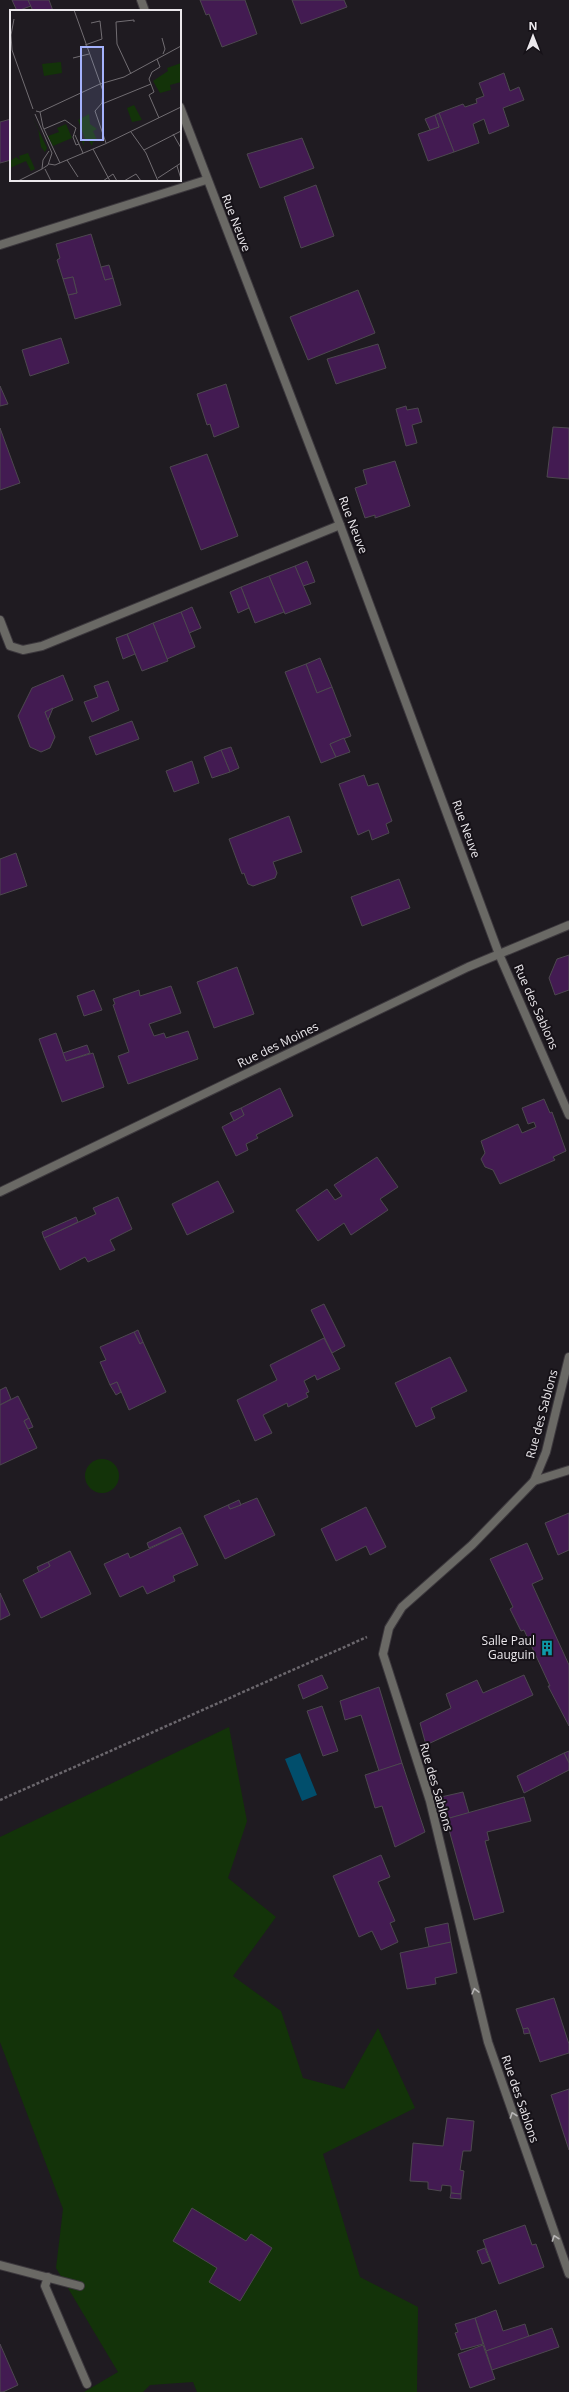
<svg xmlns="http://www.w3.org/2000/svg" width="569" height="2392" font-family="'Open Sans',sans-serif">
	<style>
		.green { fill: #133309 }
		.water { fill: #014e6c }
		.building { fill: #431b52; stroke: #4d484f }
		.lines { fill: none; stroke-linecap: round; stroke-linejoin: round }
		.service-casing { stroke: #3c383d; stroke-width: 10 }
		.minor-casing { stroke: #3c383d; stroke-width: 10 }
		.path { stroke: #6b676d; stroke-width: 2.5; stroke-dasharray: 3 2; stroke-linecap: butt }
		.service { stroke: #6a6965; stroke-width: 8 }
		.minor { stroke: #6a6965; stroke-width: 8 }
		.oneway { stroke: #b7b5b6 }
		.labels { text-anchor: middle; stroke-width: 4; stroke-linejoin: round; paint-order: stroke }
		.street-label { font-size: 12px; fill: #ebe8ec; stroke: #161218 }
		.poi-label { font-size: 12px; fill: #ebe8ec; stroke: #161218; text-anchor: end }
		.inset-road { fill: none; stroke: #716d72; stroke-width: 1 }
		.view { fill: #a4b2fc; fill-opacity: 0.15; stroke: #a4b2fc; stroke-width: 2 }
		.inset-edge { fill: none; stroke: #ebe8ec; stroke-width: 2 }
	</style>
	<rect width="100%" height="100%" fill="#1f1b21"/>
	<g class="green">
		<circle cx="102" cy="1476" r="17"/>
		<polygon points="229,1727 247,1821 228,1878 276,1917 233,1976 281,2011 303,2078 344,2089 378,2028 415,2108 323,2154 360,2277 418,2307 417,2392 197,2392 193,2382 150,2385 143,2392 84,2392 118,2372 56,2268 63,2209 0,2042 0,1837"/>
	</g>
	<polygon class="water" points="300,1753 317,1795 302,1801 285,1759"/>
	<g class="building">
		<polygon points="12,0 28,0 31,6 17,11"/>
		<polygon points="28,0 49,0 53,11 33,11"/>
		<polygon points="200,0 245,0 257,34 222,47 209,14 206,15"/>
		<polygon points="292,0 344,0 347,7 301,24"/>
		<polygon points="504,73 510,91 519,87 524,100 503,108 509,126 489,134 484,119 473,124 479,143 454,152 439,113 463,104 465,107 477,103 476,99 484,96 479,83"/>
		<polygon points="439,113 454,152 428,161 418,134 439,127 435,115"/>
		<polygon points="435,115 439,127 430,130 425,119"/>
		<polygon points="11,119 11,160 0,163 0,122"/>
		<polygon points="302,138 314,168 260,188 247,154"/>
		<polygon points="316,185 334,236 301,248 284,197"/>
		<polygon points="91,234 105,280 113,278 121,305 75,319 68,295 77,293 73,277 63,279 57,260 60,258 56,244"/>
		<polygon points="109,265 113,278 105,280 101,267"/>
		<polygon points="73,277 77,293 68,295 63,279"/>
		<polygon points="358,290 375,333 308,360 290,317"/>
		<polygon points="61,338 69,363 30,376 22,350"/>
		<polygon points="378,344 386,368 336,384 327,359"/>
		<polygon points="226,384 239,427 214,437 210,424 207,425 197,394"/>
		<polygon points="0,386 8,404 0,406"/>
		<polygon points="406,406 407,410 418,408 422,422 412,425 417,443 406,446 396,409"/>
		<polygon points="553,427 569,428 569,479 547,477"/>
		<polygon points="0,428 20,483 0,490"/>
		<polygon points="207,454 238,536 201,550 170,467"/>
		<polygon points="395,461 410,506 375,518 375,515 365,518 355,488 367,484 363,470"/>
		<polygon points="307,561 315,582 303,586 295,566"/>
		<polygon points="295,566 311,604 285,614 269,576"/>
		<polygon points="269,576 284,612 255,623 241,587"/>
		<polygon points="241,587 249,608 238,613 230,592"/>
		<polygon points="192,607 201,628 189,633 181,612"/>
		<polygon points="181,612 195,647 167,659 153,623"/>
		<polygon points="153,623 168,661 142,671 127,634"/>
		<polygon points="127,634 135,654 123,659 116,638"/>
		<polygon points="320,658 332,687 317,693 306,664"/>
		<polygon points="306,664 317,693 332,687 351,736 330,744 336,757 321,763 285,672"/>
		<polygon points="63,675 73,700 45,712 55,737 50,748 41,752 30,747 18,716 32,688"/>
		<polygon points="108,681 119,710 92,722 84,702 98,697 94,686"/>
		<polygon points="53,708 48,720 45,712"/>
		<polygon points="132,721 139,739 96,755 89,737"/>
		<polygon points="344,738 350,752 336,757 330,744"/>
		<polygon points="231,747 239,768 230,772 221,750"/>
		<polygon points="221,750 230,772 212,778 204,757"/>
		<polygon points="192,761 199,783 174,792 166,771"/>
		<polygon points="364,775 368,786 378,783 392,821 386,824 389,833 372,840 369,830 358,835 339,784"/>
		<polygon points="289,816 302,852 273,862 277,873 275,878 253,886 248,884 244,873 242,874 229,839"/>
		<polygon points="16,853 27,886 0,895 0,859"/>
		<polygon points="399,879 410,908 362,926 351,897"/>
		<polygon points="569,955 569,990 555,995 549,978 557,959"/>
		<polygon points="237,967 254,1014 214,1028 197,982"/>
		<polygon points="171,986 181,1013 149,1024 154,1036 164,1033 166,1038 188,1031 198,1059 128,1084 118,1056 129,1052 113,1005 115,1004 113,999 139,990 140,996"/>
		<polygon points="94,990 102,1010 84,1016 77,996"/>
		<polygon points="56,1033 66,1061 93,1053 104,1087 62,1102 39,1039"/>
		<polygon points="87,1045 90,1053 66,1061 63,1053"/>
		<polygon points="280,1088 293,1116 256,1135 258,1138 246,1144 248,1150 236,1156 222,1127 244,1115 241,1108"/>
		<polygon points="544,1099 550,1113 552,1112 566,1151 553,1157 555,1160 500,1184 493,1170 485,1167 481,1159 485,1153 481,1141 518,1124 522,1133 536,1127 534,1122 528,1124 522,1108"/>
		<polygon points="241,1108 244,1115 234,1121 230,1113"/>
		<polygon points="377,1157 398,1187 380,1199 388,1210 351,1235 344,1223 318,1241 296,1210 327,1189 335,1200 342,1196 334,1185"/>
		<polygon points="218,1181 234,1212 187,1235 172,1204"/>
		<polygon points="118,1197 132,1229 110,1240 115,1250 88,1262 85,1257 60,1270 44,1238 96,1214 93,1208"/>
		<polygon points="76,1217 78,1222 44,1238 42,1232"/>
		<polygon points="324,1304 345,1346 332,1353 311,1310"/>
		<polygon points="138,1330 143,1342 140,1344 134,1332"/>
		<polygon points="134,1332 140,1344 143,1342 166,1392 129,1410 117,1382 110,1385 100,1362 106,1360 100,1347"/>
		<polygon points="324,1338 340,1369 317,1380 315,1375 304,1381 309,1392 306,1393 308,1397 288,1407 287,1403 263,1415 272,1433 255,1441 237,1400 277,1380 270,1365"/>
		<polygon points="450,1357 467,1391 431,1408 435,1418 416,1427 395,1383"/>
		<polygon points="117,1382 121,1392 116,1395 110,1385"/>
		<polygon points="6,1387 11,1399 0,1405 0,1390"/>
		<polygon points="18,1396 29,1418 24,1421 37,1448 0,1465 0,1405"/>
		<polygon points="29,1418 33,1427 28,1429 24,1421"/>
		<polygon points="257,1498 275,1535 225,1559 204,1516 228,1505 230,1509"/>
		<polygon points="239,1500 241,1505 230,1509 228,1505"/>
		<polygon points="366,1507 386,1547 370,1555 366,1546 336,1561 321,1529"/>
		<polygon points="569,1513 569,1550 558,1555 545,1523"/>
		<polygon points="180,1527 183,1533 149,1548 147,1543"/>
		<polygon points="183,1533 198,1565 173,1576 175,1581 147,1594 143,1586 120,1597 104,1564 128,1553 130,1558"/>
		<polygon points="527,1543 543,1579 532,1584 569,1665 569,1726 548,1686 550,1686 524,1630 521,1631 510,1609 513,1607 490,1559"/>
		<polygon points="70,1551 91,1594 41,1618 23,1580 50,1566 48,1562"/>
		<polygon points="48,1562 50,1566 39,1572 37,1567"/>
		<polygon points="0,1593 10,1615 0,1620"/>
		<polygon points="322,1675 328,1688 303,1699 298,1685"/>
		<polygon points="524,1675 533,1695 426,1745 420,1723 451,1708 446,1694 477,1680 483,1693"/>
		<polygon points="379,1687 402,1763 379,1771 361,1715 345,1720 340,1701"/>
		<polygon points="322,1706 338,1751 323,1756 307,1711"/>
		<polygon points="569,1751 569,1763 564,1753"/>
		<polygon points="564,1753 569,1763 569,1770 524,1793 517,1776"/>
		<polygon points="402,1763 425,1832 395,1847 382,1806 375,1808 365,1775"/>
		<polygon points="463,1792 469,1813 446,1819 441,1797"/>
		<polygon points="524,1797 531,1821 487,1832 489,1840 485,1841 504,1912 474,1920 446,1819"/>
		<polygon points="381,1855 390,1877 378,1882 395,1921 390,1923 398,1942 381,1950 372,1931 359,1937 333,1876"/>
		<polygon points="448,1923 451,1942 429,1947 425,1928"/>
		<polygon points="451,1942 457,1973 435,1978 436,1984 407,1989 400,1953"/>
		<polygon points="554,1998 569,2044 569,2053 540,2062 528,2028 523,2029 516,2009"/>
		<polygon points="528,2028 530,2033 524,2034 523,2029"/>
		<polygon points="569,2089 569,2150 551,2095"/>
		<polygon points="447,2118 474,2121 471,2151 463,2151 460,2170 464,2171 461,2194 451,2193 451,2186 442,2185 441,2191 428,2189 428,2182 410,2181 413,2143 443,2146"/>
		<polygon points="451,2193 461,2194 461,2199 450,2198"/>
		<polygon points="192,2208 246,2241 251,2234 272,2248 240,2301 209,2282 217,2268 173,2241"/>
		<polygon points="525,2225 532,2245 536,2244 544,2267 499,2284 483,2240"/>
		<polygon points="485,2248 490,2261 482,2264 477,2251"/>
		<polygon points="496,2310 503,2331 525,2324 529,2337 486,2351 475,2318"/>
		<polygon points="475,2318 483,2344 461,2350 455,2333 458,2332 455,2324"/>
		<polygon points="552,2328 559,2347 492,2370 486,2351"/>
		<polygon points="0,2344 18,2385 3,2392 0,2392"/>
		<polygon points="483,2345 495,2379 470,2388 458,2354"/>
	</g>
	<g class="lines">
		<g class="service-casing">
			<g id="service">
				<polyline points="0,620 10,646 23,650 42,646 340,525"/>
				<polyline points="0,2265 80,2286"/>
				<polyline points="48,2277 45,2286 87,2384"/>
			</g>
		</g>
		<g class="minor-casing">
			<g id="minor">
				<polyline points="141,0 145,11"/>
				<polyline points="180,107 340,525 499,954 569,1115"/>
				<polyline points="0,245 206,180"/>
				<polyline points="0,1192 468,967 569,925"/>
				<polyline points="569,1357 546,1452 534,1481 472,1545 402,1607 389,1628 383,1654 430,1801 488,2042 569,2274"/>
				<polyline points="534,1481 569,1470"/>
			</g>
		</g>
		<polyline class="path" points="0,1800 367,1637"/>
		<use href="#service" class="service"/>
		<use href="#minor" class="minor"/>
	</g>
	<defs><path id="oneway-chevron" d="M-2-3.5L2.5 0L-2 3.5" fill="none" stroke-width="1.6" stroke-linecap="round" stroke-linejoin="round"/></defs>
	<g class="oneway">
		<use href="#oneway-chevron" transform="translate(475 1991) rotate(-104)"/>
		<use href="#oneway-chevron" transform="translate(513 2115) rotate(-109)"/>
		<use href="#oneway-chevron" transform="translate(555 2238) rotate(-109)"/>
	</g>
	<defs>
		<g id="building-bare" transform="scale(1.2)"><path d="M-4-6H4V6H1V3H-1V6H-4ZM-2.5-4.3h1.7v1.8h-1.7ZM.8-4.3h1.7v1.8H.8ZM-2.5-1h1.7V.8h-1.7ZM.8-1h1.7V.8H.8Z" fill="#0f9aa8" stroke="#161218" stroke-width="2.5" paint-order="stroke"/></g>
	</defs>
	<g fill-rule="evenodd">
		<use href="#building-bare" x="547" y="1648"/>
	</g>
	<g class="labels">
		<g class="street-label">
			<text transform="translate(236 223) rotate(69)" y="4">Rue Neuve</text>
			<text transform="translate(353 525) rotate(69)" y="4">Rue Neuve</text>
			<text transform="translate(466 829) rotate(70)" y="4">Rue Neuve</text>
			<text transform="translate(536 1007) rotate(66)" y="4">Rue des Sablons</text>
			<text transform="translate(278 1045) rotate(-26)" y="4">Rue des Moines</text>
			<text transform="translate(542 1414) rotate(-75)" y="4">Rue des Sablons</text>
			<text transform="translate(436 1787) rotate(74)" y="4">Rue des Sablons</text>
			<text transform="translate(520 2099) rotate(71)" y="4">Rue des Sablons</text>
		</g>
		<g class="poi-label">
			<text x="535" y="1645">Salle Paul<tspan x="535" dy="14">Gauguin</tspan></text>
		</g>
	</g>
	<g transform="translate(10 10)">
		<rect width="171" height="171" fill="#1f1b21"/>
		<path d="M51 52 52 63 34 66 32 54ZM171 53V72L160 75 161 80 150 83 143 71 158 61 157 58ZM124 95 132 110 122 112 117 98ZM79 104 80 114 87 119 83 121 87 130 83 132 82 136 78 129 74 132V136L72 131 75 129 68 110ZM22 106 37 138 35 142 31 137 28 118ZM56 114 62 128 43 136 38 126 49 122 47 118ZM18 143 25 159 21 161 16 151 0 158V151L6 147 10 150 9 146Z" fill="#133309"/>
		<path class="inset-road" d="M64 0 93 81 92 93 85 101 96 133M4 9 1 25 2 40 23 99M152 28 155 39 153 44M75 35 92 29 90 11 81 13M63 48 79 44M147 49 150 57 142 62 139 69 144 82 139 85 149 108M121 64 107 34 106 12 124 10V12M92 94 141 74M26 101 30 102 90 74 114 67 171 36M30 102 33 117 50 153M25 104 42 143 38 155 32 159M34 119 55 110 66 118 63 127 66 135 69 134M121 122 136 143 148 171M163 124 171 138M65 125 73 143M83 139 100 171M134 140 171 121M57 150 68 167M39 154 45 155 95 134 171 97M167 156 171 169M32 159 33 150 39 141M35 159 41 171M148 168 171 153M8 171 32 159M93 171 103 164 107 171M114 171 126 164 131 171"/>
		<path class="view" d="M71 37H93V130H71Z"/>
		<rect width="171" height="171" class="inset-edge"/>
	</g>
	<g transform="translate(533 36)" stroke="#161218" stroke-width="3" paint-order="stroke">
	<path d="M0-3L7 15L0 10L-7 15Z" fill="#ebe8ec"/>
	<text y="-6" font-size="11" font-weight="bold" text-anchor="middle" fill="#ebe8ec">N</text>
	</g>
</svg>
